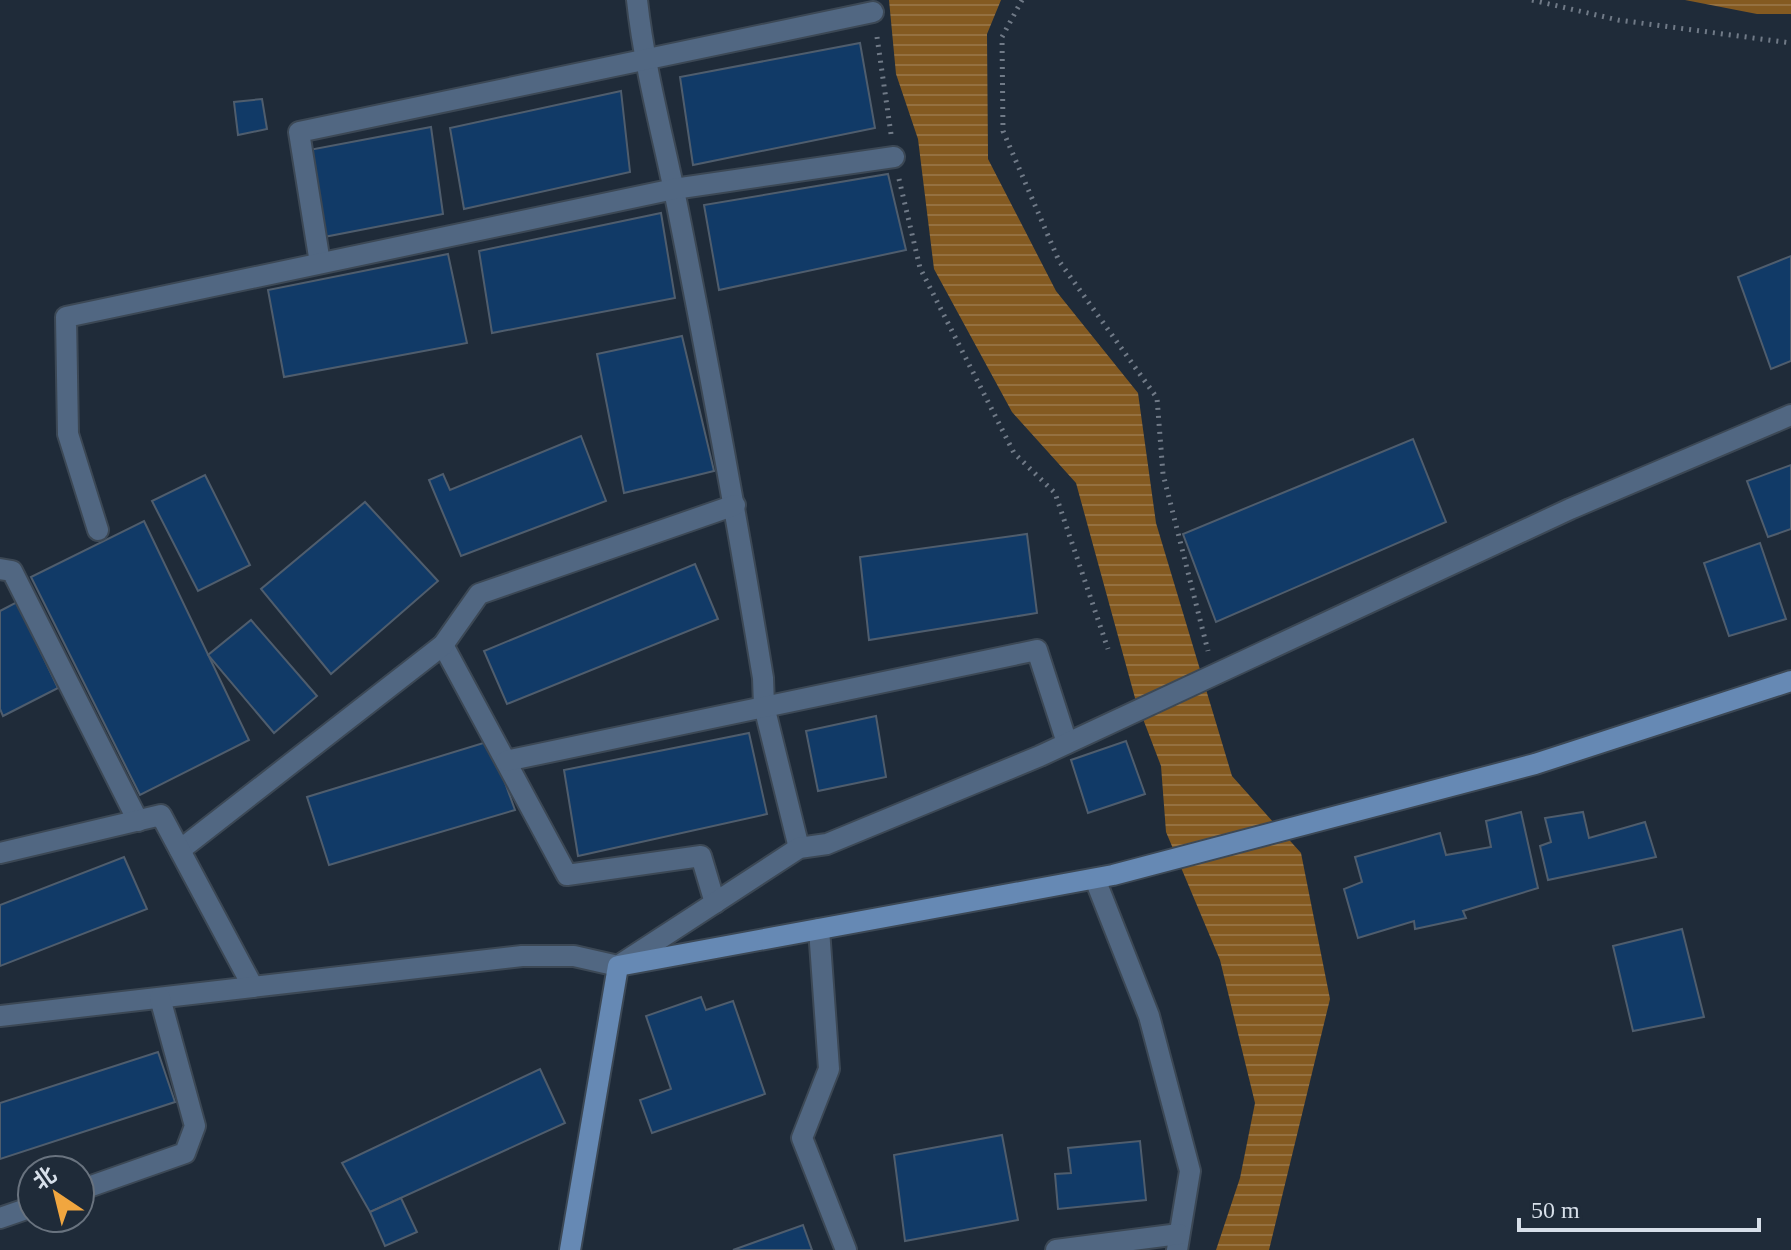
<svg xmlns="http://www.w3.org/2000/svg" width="1791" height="1250" font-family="'Times New Roman','Noto Sans SC',serif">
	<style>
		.water { fill: url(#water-rules) }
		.building { fill: #113a67; stroke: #4f5d6d; stroke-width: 2 }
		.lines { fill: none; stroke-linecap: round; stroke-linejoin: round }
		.street-casing { stroke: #3c4855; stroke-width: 24 }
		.secondary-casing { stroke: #3c4855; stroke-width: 24 }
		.path { stroke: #707a87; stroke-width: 5; stroke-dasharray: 2 6; stroke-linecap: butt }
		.street { stroke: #516782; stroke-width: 20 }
		.secondary { stroke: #6689b4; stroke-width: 20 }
	</style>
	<defs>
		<pattern id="water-rules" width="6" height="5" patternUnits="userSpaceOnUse" patternTransform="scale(2)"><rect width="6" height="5" fill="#845a21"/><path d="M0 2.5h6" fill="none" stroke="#957141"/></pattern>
	</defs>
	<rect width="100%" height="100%" fill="#1f2b39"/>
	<g class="water">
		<polygon points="889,0 1001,0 987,34 988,159 1056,291 1138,393 1156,523 1232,776 1301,853 1330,999 1269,1250 1216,1250 1240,1178 1255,1103 1220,960 1166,832 1161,766 1135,698 1076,483 1012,412 934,269 918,139 896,74"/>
		<polygon points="1685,0 1791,0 1791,14 1757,14"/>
	</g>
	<g class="building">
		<polygon points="860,43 875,128 693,165 680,77"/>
		<polygon points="621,91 630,172 464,209 450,128"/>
		<polygon points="262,99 267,129 238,135 234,102"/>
		<polygon points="431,127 443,214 324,237 309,150"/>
		<polygon points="888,174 906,250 719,290 704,205"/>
		<polygon points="661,213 675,298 492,333 479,251"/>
		<polygon points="448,254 467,343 284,377 268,290"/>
		<polygon points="1791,256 1791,361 1771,369 1738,277"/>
		<polygon points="682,336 714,471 624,493 597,354"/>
		<polygon points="581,436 606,501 461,556 429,480 443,474 450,490"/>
		<polygon points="1413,439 1446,522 1216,622 1183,534"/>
		<polygon points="1791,465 1791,529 1768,537 1747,481"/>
		<polygon points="205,475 250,565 198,591 152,501"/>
		<polygon points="365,502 438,581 331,674 261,589"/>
		<polygon points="144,521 249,740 140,795 31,577"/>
		<polygon points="1027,534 1037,613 869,640 860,557"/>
		<polygon points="1760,543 1786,619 1729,636 1704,563"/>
		<polygon points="695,564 718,619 507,704 484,651"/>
		<polygon points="17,602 58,688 3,716 0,709 0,611"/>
		<polygon points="251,620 317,696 274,733 208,655"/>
		<polygon points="876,716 886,777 818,791 806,731"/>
		<polygon points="749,733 767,814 578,856 564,770"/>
		<polygon points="490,741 515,810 329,865 307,797"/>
		<polygon points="1126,741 1145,794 1088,813 1071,760"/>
		<polygon points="1521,812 1538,888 1463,911 1466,918 1415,929 1414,921 1358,938 1344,889 1362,882 1355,857 1440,833 1446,855 1491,847 1486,821"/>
		<polygon points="1583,812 1589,838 1645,822 1656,857 1548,880 1540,846 1551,842 1545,818"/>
		<polygon points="124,857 147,909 0,966 0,905"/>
		<polygon points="1682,929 1704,1017 1633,1031 1613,946"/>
		<polygon points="701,997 706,1010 733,1001 765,1094 652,1133 640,1100 671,1089 646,1016"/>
		<polygon points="158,1052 175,1102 0,1159 0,1103"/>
		<polygon points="540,1069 565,1123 370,1212 342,1163"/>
		<polygon points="1002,1135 1018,1220 905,1241 894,1155"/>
		<polygon points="1140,1141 1146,1200 1058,1209 1055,1174 1071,1173 1068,1148"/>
		<polygon points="401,1198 417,1232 385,1246 370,1212"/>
		<polygon points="803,1225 812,1250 733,1250"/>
	</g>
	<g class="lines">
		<g class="street-casing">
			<g id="street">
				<path d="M637 0C645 74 666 147 680 220 710 372 738 525 763 678L764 706 799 848"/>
				<polyline points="320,263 299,132 873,12"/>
				<polyline points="98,530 68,434 66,317 674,189 894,157"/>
				<polyline points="0,569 12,571 138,821"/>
				<polyline points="443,645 567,875 701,856 715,903"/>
				<polyline points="506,761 1037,650 1067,743"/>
				<polyline points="180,850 443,645 479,594 735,505"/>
				<polyline points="0,853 161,815 253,987"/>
				<polyline points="1095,879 1149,1016 1190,1171 1177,1250"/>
				<polyline points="819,929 829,1069 802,1138 846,1250"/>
				<polyline points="0,1016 522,956 574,956 618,966 799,848 827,844 1040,756 1570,509 1791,415"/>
				<polyline points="80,1190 185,1153 195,1126 160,998"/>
				<polyline points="0,1218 32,1207"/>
				<polyline points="1056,1250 1179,1234"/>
			</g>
		</g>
		<g class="secondary-casing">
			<polyline id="secondary" points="570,1250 618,966 1113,875 1535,764 1791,681"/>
		</g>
		<g class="path">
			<polyline points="1022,0 1002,37 1003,131 1059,261 1157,398 1163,474 1208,651"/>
			<polyline points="1532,0 1618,20 1791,43"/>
			<polyline points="877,37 891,134"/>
			<polyline points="899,179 920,268 1014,453 1055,493 1108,649"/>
		</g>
		<use href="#street" class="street"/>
		<use href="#secondary" class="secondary"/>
	</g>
	<g transform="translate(56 1194) rotate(325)"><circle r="38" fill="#1f2b39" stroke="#69737f" stroke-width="2"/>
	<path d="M0-6L14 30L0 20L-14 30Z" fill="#f1a63f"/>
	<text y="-12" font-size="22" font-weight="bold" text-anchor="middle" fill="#d7dfe9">北</text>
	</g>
	<path d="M1519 1218v12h240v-12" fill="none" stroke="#d7dfe9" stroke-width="4"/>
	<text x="1531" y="1218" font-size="24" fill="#d7dfe9" stroke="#1f2b39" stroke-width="6" paint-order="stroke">50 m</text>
</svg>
